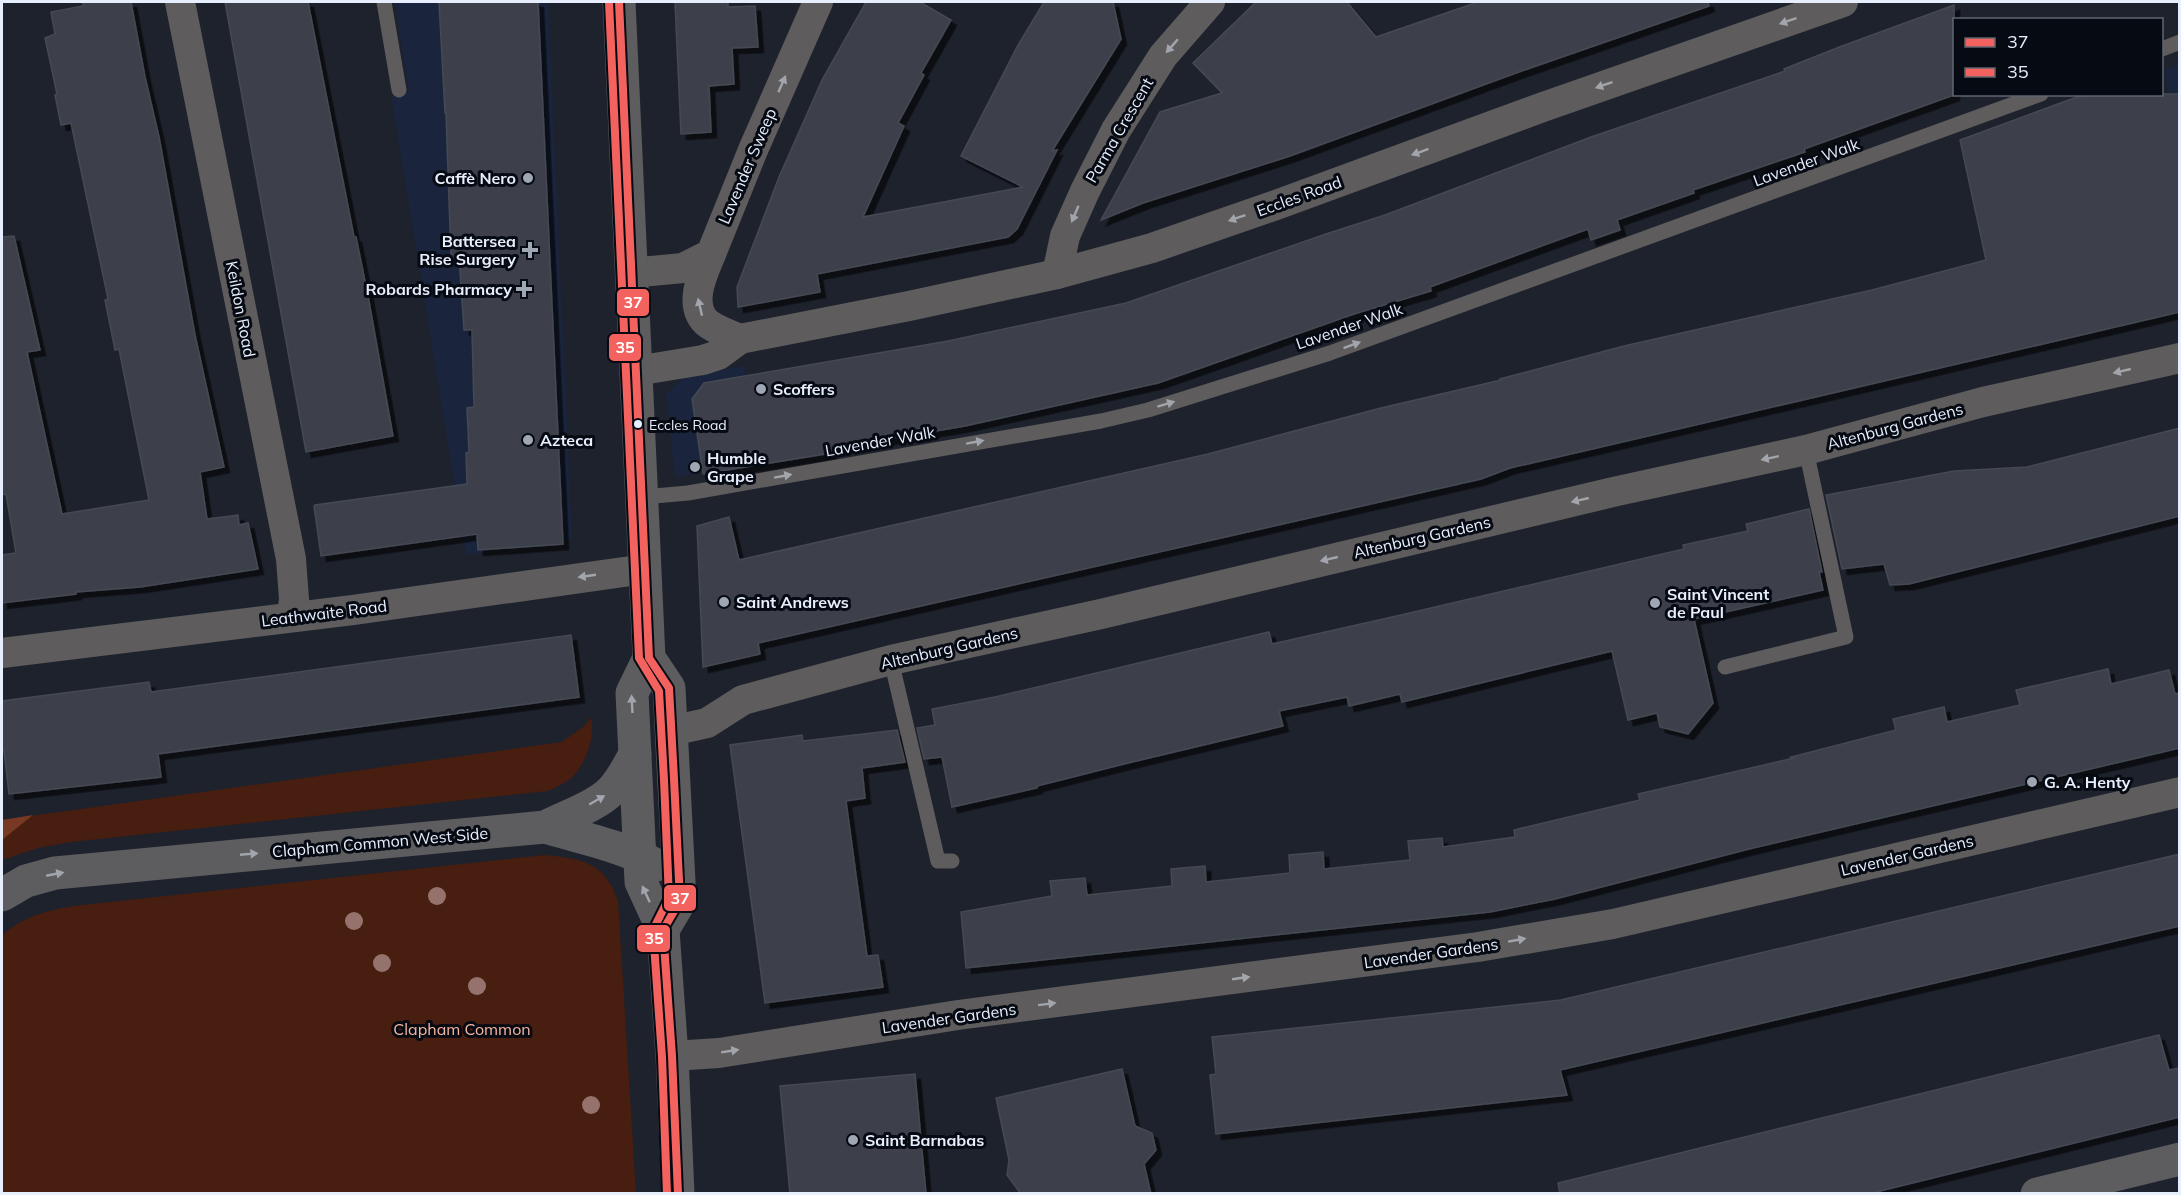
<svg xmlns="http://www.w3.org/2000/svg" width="2181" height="1195" font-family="Mulish,sans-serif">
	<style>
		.built { fill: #1a253d }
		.green { fill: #471e0f }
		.forest { fill: #773923 }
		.building { fill: #3c414b; stroke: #454952; stroke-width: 1.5; filter: url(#shadow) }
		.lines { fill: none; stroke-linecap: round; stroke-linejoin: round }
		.service { stroke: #5e5c5c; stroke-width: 15 }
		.minor { stroke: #5e5c5c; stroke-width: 30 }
		.trunk { stroke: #5d5c5e; stroke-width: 33 }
		.bus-1-casing { stroke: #060a12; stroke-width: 12 }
		.bus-2-casing { stroke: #060a12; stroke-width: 12 }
		.bus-1 { stroke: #f3625e; stroke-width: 8 }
		.bus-2 { stroke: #f3625e; stroke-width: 8 }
		.tree { fill: #95736c }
		.oneway { fill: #a2a5ac }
		.oneway2 { fill: #a2a5ae }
		.poi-dot { fill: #a0a7b4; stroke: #060a12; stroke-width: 2 }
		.bus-dot { fill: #e7eefd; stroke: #060a12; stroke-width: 2 }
		.labels { text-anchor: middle; stroke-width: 6; stroke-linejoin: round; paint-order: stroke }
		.bus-label { font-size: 14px; fill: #e7eefd; stroke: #060a12; text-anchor: start }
		.street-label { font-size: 16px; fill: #e7eefd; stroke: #060a12 }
		.poi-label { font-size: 16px; font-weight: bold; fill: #e7eefd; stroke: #060a12; text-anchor: start }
		.park-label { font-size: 16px; fill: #f7b6a0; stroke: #060a12 }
		.line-badge { stroke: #060a12; stroke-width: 2 }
		.badge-label { font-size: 16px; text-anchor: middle; font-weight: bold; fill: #fff }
	</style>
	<defs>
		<filter id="shadow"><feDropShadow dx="5.5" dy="5.5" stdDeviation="0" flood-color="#0009"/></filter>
	</defs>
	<rect width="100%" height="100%" fill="#1d222d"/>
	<g class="built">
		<polygon points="395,2 548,2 572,539 466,555 391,96 409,91"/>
		<polygon points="2179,64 2179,158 2173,111 2164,70"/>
		<polygon points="744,366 759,462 675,477 666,394 686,376"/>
	</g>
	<g class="green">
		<path d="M591 718C595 735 587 759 576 773 569 782 558 786 548 791L71 842 38 848 2 860V820L562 742 584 726Z"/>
		<path d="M545 855C583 859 604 862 618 901L636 1193H2V935C25 915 52 909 82 905Z"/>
	</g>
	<polygon class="forest" points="33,815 2,840 2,820"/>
	<g class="building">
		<polygon points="83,2 131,2 145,77 159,137 195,335 224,467 200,472 207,519 238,515 239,525 248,523 258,569 140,587 76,592 76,594 2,603 2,555 16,553 6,494 2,495 2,237 14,236 40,350 27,352 62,514 149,500 119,349 115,350 105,300 108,299 71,123 61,125 55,95 57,94 45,38 55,34 51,12 83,6"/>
		<polygon points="225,2 308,2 354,237 356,237 368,296 393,436 306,452"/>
		<polygon points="439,2 538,2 563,544 478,550 477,534 321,556 314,506 315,505 467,484 466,453 469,452 467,408 474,407 472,330 464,330 459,257 451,258 446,113 445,113"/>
		<polygon points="675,2 728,2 728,7 755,6 758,47 732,48 734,84 709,86 711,132 681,134"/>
		<polygon points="866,2 920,2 951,20 921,73 924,75 898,123 904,126 863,217 1023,187 961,156 1018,45 1044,2 1113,2 1121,39 1052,151 1057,150 1017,229 1008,237 817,274 820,292 738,307 737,287 779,177 822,80"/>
		<polygon points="1256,2 1347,2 1376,37 1478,2 1708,2 1709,6 1516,73 1290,156 1143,203 1101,220 1160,112 1222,93 1193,63"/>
		<polygon points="1954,5 1954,95 1804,149 1805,152 1693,190 1694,193 1617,220 1620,230 1591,240 1588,229 1430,287 1431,291 1354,314 1158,383 965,426 831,449 831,453 703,474 692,399 704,383 948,341 1126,303 1326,234 1385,215 1591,137 1785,71 1784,69 1842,46"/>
		<polygon points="2085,94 2180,94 2180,312 1601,447 1510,468 1481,479 758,643 760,654 703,667 697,526 729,517 739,560 1208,454 1381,408 1501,380 1500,379 1624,346 1872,290 1986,260 1960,140"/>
		<polygon points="2180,428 2180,516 1909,584 1890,585 1884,564 1842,569 1826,495 1954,471 2027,467"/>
		<polygon points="1809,509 1822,572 1819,572 1823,590 1694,619 1713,703 1688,734 1660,727 1657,713 1628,720 1612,651 1402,702 1400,694 1349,706 1347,697 1279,711 1283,726 1128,763 1037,786 1037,788 952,807 942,757 924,759 917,728 935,725 932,709 995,697 1269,632 1272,644 1401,615 1684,549 1683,545 1748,531 1746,524"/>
		<polygon points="571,635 579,697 158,754 161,777 9,794 4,751 2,751 2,701 149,682 151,692"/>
		<polygon points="2108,669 2111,684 2169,670 2175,694 2180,693 2180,748 1749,849 1555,899 1490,912 966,968 961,912 1052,896 1050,881 1085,878 1087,895 1172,886 1171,869 1205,866 1206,882 1290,873 1289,855 1323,852 1324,869 1410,860 1408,841 1442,838 1443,847 1515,837 1514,830 1640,800 1638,794 1794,758 1791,757 1896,730 1893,719 1944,707 1947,722 2020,705 2016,690"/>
		<polygon points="897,730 905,762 862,768 865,798 846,801 867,956 878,955 883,987 765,1003 730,745 802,735 803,741"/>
		<polygon points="2180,854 2180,926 1560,1070 1567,1095 1216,1134 1210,1075 1216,1074 1212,1037 1561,1000"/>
		<polygon points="2159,1035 2169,1070 2180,1068 2180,1117 1868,1194 1560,1194 1558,1183"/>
		<polygon points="1122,1069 1135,1126 1152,1133 1156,1150 1144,1164 1151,1194 1021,1194 1007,1175 1009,1160 996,1098"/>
		<polygon points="915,1074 926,1194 790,1194 780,1086"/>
	</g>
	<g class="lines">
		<g class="service">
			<polyline points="384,2 399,90"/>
			<polyline points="2162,49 2180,42"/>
			<polyline points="643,497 688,493 1101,421 1148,410 1330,353 2041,94"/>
			<polyline points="891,660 938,861 952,861"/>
			<polyline points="1725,667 1846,637 1806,450"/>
		</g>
		<g class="minor">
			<polyline points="180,2 291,559 294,599 292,617"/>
			<path d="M711 254C703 273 688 304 706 322 715 330 729 334 740 339"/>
			<polyline points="630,273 683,268 711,254 753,150 818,2"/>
			<polyline points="1057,274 1065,236 1085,191 1116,130 1163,56 1210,2"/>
			<polyline points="636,371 703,360 718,355 740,339 909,306 1057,274 1152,248 1276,205 1543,107 1843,2"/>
			<polyline points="2,653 353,610 645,569"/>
			<polyline points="671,731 707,723 743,700 891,660 1101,614 1613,492 1806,450 1983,402 2180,358"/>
			<polyline points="672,1056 719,1053 958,1015 1478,947 1613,924 2180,792"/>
		</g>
		<g class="trunk">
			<polyline points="619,2 649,658 669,688 680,901 663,930"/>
			<polyline points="649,658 632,693 641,882 663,930 672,1056 678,1194"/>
			<path d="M545 827C582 838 622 846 656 865"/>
			<path d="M2 895 26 881 55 873 545 827C564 817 597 806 612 790 622 779 628 767 635 754"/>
			<polyline points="2037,1194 2180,1159"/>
		</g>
		<g class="bus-1-casing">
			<polyline id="bus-1" points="619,2 649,658 669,688 674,779 680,901 663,930 672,1056 678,1194"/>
		</g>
		<g class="bus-2-casing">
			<polyline id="bus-2" points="609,2 639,658 659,691 664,780 669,898 653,930 662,1057 667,1194"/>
		</g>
		<use href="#bus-1" class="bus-1"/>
		<use href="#bus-2" class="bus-2"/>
	</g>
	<g class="tree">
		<circle cx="437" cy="896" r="9"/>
		<circle cx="354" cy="921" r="9"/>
		<circle cx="382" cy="963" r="9"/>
		<circle cx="477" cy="986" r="9"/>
		<circle cx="591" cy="1105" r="9"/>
	</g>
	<defs><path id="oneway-solid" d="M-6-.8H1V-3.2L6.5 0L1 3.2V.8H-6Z" transform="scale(1.5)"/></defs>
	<g class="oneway">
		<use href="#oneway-solid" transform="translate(1788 21) rotate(161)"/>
		<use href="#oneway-solid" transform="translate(1172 46) rotate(131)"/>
		<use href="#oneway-solid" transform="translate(782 84) rotate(-66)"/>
		<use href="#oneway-solid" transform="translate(1604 85) rotate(161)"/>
		<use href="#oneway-solid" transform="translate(1420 152) rotate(160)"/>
		<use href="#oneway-solid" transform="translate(1075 214) rotate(113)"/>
		<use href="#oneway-solid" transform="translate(1237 218) rotate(161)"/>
		<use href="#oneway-solid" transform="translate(700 307) rotate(-103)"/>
		<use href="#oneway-solid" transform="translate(1352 345) rotate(-20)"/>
		<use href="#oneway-solid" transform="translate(2122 371) rotate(167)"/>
		<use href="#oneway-solid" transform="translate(1166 404) rotate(-17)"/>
		<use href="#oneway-solid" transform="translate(975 442) rotate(-10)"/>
		<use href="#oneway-solid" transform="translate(1770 458) rotate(168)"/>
		<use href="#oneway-solid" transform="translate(783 476) rotate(-10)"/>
		<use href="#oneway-solid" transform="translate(1580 500) rotate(167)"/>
		<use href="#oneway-solid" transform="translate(1329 559) rotate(167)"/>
		<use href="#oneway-solid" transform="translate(587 576) rotate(172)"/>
		<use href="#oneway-solid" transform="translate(1517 940) rotate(-10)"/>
		<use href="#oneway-solid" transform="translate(1241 978) rotate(-8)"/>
		<use href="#oneway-solid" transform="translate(1047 1004) rotate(-7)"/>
		<use href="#oneway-solid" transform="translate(730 1051) rotate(-9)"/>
	</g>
	<g class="oneway2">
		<use href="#oneway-solid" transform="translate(632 704) rotate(-93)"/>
		<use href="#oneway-solid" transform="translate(597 800) rotate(-30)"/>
		<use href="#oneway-solid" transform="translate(249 854) rotate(-5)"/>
		<use href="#oneway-solid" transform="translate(55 874) rotate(-11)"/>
		<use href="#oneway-solid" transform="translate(646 894) rotate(-115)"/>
	</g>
	<g class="poi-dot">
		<circle cx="528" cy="178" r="6"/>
		<path d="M527 241h6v6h6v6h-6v6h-6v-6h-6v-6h6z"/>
		<path d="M521 280h6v6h6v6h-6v6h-6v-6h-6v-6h6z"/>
		<circle cx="761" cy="389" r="6"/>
		<circle cx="528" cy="440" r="6"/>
		<circle cx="695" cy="467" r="6"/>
		<circle cx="724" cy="602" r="6"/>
		<circle cx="1655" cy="603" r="6"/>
		<circle cx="2032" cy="782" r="6"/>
		<circle cx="853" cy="1140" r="6"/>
	</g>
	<circle class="bus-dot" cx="638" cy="424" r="5"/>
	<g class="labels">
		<g class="bus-label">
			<text x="649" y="430">Eccles Road</text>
		</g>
		<g class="street-label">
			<text transform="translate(1119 130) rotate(-60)" y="6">Parma Crescent</text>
			<text transform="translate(1806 162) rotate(-20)" y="6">Lavender Walk</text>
			<text transform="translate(747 166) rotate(-67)" y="6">Lavender Sweep</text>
			<text transform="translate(1299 196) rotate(-20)" y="6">Eccles Road</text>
			<text transform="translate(241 309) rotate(79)" y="6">Keildon Road</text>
			<text transform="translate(1349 326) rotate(-19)" y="6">Lavender Walk</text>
			<text transform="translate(1895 426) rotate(-15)" y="6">Altenburg Gardens</text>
			<text transform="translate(880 441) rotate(-10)" y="6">Lavender Walk</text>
			<text transform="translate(1422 537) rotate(-13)" y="6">Altenburg Gardens</text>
			<text transform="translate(324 613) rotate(-7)" y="6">Leathwaite Road</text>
			<text transform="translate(949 648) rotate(-13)" y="6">Altenburg Gardens</text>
			<text transform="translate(380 842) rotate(-5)" y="6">Clapham Common West Side</text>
			<text transform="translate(1907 855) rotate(-13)" y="6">Lavender Gardens</text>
			<text transform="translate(1431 953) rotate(-8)" y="6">Lavender Gardens</text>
			<text transform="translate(949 1018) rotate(-8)" y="6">Lavender Gardens</text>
		</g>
		<g class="poi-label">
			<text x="516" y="184" text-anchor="end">Caffè Nero</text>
			<text x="516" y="247" text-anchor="end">Battersea<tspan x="516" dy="18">Rise Surgery</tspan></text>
			<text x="512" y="295" text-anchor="end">Robards Pharmacy</text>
			<text x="773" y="395">Scoffers</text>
			<text x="540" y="446">Azteca</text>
			<text x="707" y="464">Humble<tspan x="707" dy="18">Grape</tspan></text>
			<text x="1667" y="600">Saint Vincent<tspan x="1667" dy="18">de Paul</tspan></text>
			<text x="736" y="608">Saint Andrews</text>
			<text x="2044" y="788">G. A. Henty</text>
			<text x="865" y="1146">Saint Barnabas</text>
		</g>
		<g class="park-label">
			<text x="462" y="1035">Clapham Common</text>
		</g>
	</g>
	<g class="line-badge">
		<rect x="616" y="288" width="34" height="29" rx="6" fill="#f3625e"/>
		<rect x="608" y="333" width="34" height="29" rx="6" fill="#f3625e"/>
		<rect x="663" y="884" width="34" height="28" rx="6" fill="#f3625e"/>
		<rect x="636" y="924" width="35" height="29" rx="6" fill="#f3625e"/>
	</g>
	<g class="badge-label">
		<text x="633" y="308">37</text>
		<text x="625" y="353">35</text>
		<text x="680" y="904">37</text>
		<text x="654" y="944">35</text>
	</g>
	<rect width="2181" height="1195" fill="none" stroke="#e7eefd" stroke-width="6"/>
	<rect x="1953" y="18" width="210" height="78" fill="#060a12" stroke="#606570" stroke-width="1.5"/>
	<rect x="1965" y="38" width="30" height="9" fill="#f3625e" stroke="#606570" stroke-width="1.5"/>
	<text x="2007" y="48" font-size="18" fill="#e7eefd">37</text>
	<rect x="1965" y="68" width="30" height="9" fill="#f3625e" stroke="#606570" stroke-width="1.5"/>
	<text x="2007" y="78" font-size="18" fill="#e7eefd">35</text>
</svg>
